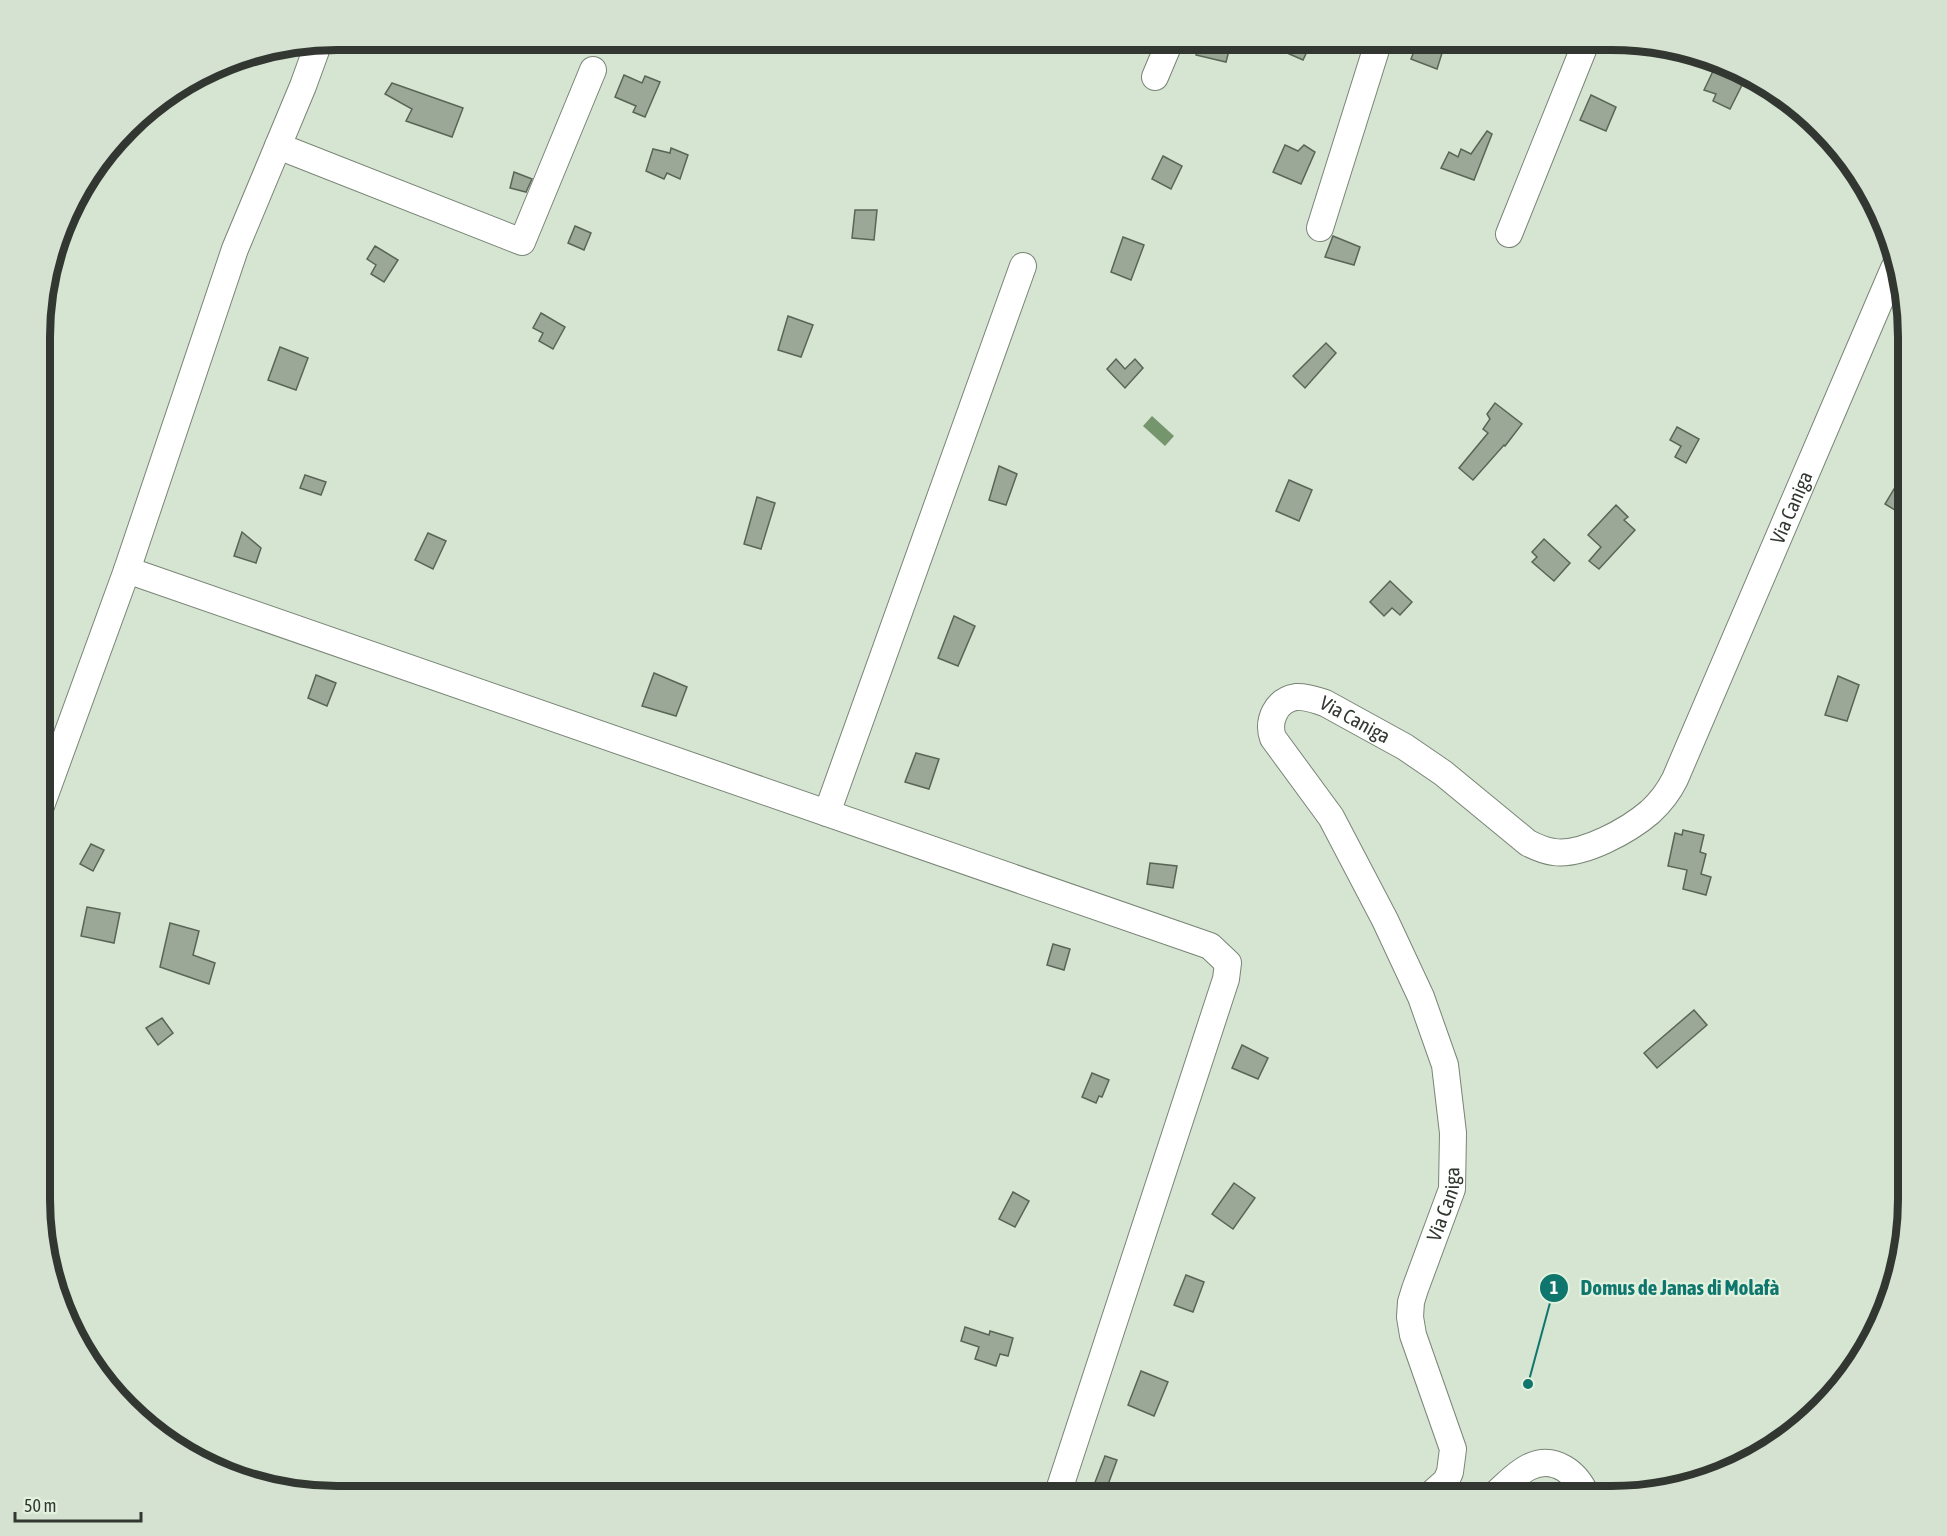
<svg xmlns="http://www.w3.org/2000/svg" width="1947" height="1536" font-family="'Asap Condensed',sans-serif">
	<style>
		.water { fill: #75956c }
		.building { fill: #9ba897; stroke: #596556; stroke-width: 1.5 }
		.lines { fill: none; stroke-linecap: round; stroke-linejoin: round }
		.minor-casing { stroke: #788575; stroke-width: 28 }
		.minor { stroke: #fff; stroke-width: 26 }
		.rail { stroke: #707a6e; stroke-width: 4.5; stroke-dasharray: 9 4.5; stroke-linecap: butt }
		.labels { text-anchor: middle; stroke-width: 4.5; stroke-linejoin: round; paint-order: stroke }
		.street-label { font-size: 20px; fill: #323831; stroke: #e3f1df }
		.rim { fill: none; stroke: #323831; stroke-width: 8 }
		.leader { fill: none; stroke: #0f766e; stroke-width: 2 }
		.callout-dot { fill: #0f766e; stroke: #e3f1df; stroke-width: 2 }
		.mark-label { font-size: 18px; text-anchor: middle; font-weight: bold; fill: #fff }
		.callout-label { font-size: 21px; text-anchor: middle; font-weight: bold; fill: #0f766e; stroke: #e3f1df; stroke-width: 4.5; stroke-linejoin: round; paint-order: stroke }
	</style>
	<rect width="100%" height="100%" fill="#d6e4d2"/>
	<polygon class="water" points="1152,416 1174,436 1165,446 1143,426"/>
	<g class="building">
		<polygon points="1201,39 1232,39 1226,62 1196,55"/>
		<polygon points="1291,39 1313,39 1303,60 1285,52"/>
		<polygon points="1418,41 1443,50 1437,69 1411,59"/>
		<polygon points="1715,67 1743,83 1730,109 1713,101 1716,94 1704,90"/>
		<polygon points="624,75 642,83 645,76 660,82 645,117 633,112 636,106 615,97"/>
		<polygon points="392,83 463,108 452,137 406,121 412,109 385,94"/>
		<polygon points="1591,95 1616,107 1606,131 1580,120"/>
		<polygon points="1487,131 1492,134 1474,180 1441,168 1449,152 1458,157 1461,149 1471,154"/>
		<polygon points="1285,145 1298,151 1304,145 1315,152 1301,184 1273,172"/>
		<polygon points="671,148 688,155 680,179 667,173 664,179 646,171 653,149 670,153"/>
		<polygon points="1163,156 1182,166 1171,189 1152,179"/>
		<polygon points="514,172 532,179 526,192 510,188"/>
		<polygon points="855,210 877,210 874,240 852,238"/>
		<polygon points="575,226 591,233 584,250 568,243"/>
		<polygon points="1333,236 1360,247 1354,265 1325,257"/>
		<polygon points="1123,237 1144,245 1131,280 1111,272"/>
		<polygon points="375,246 398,260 384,282 371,274 376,265 367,259"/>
		<polygon points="541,313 565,327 553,349 539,341 543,333 533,328"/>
		<polygon points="788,316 813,325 801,357 778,350"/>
		<polygon points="1326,343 1336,353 1305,388 1293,376"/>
		<polygon points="280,347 308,358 296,390 268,380"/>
		<polygon points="1116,359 1125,369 1135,359 1143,368 1125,388 1107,369"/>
		<polygon points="1495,403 1522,424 1505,446 1504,445 1473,480 1459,468 1488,433 1483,429 1490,419 1487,414"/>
		<polygon points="1677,427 1699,439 1686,463 1675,457 1681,446 1670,440"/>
		<polygon points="999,466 1017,474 1006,505 989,500"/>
		<polygon points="305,475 326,482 321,495 300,488"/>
		<polygon points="1289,480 1312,490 1299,521 1276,511"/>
		<polygon points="1897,484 1908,490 1908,518 1885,504"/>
		<polygon points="757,497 775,503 761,549 744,544"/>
		<polygon points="1616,505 1628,517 1624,520 1635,530 1599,569 1589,561 1601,547 1588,535"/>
		<polygon points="242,532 261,548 256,563 234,556"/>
		<polygon points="428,533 446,541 433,569 415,560"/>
		<polygon points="1544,539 1570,563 1554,581 1532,562 1537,557 1532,552"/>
		<polygon points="1390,581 1412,602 1400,615 1392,608 1384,616 1370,602"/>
		<polygon points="954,616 975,626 958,666 938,658"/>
		<polygon points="654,673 687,687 676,716 642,706"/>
		<polygon points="316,675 336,683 327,706 308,698"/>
		<polygon points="1838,676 1859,685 1847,721 1825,715"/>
		<polygon points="916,753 939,759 929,789 905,782"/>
		<polygon points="1683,830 1704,835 1700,852 1706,854 1701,874 1711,877 1706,895 1683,889 1687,870 1668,866 1675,833 1682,835"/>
		<polygon points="91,844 104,850 93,871 80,864"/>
		<polygon points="1150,863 1177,866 1173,888 1147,884"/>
		<polygon points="87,907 120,913 114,943 81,936"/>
		<polygon points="170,923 199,931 193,955 215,963 209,984 160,967"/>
		<polygon points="1053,944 1070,949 1064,970 1047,965"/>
		<polygon points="1694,1010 1707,1025 1657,1068 1644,1053"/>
		<polygon points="162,1018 173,1033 158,1045 146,1028"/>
		<polygon points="1242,1045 1268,1058 1258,1079 1232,1068"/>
		<polygon points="1092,1073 1109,1080 1102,1097 1099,1096 1096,1103 1082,1097"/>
		<polygon points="1234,1183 1255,1198 1233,1229 1212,1214"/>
		<polygon points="1013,1192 1029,1201 1015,1227 999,1219"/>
		<polygon points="1186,1275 1204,1282 1193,1312 1174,1305"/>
		<polygon points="965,1327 989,1335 990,1331 1013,1338 1008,1356 1000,1354 996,1366 975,1359 979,1347 961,1341"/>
		<polygon points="1141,1371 1168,1382 1154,1416 1128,1405"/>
		<polygon points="1105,1456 1117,1460 1106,1490 1094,1485"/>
	</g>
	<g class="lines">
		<g class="minor-casing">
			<g id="minor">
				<polyline points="1155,77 1171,39"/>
				<polyline points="278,146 522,242 593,70"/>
				<polyline points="1320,228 1379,40"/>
				<polyline points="1509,234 1587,40"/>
				<polyline points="127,570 1210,946 1228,963 1226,979 1059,1490"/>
				<polyline points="41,806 127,570 235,249 303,86 319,42"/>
				<polyline points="827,813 1023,266"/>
				<path id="s1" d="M1428 1497 1446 1481 1450 1472 1453 1449 1413 1335 1410 1317 1411 1302 1415 1289 1452 1189 1453 1133 1445 1065 1421 997 1385 920 1331 817 1273 738C1267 721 1276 700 1296 697 1306 696 1315 700 1325 703L1405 747 1443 773 1528 843C1536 847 1545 851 1554 852 1583 856 1629 830 1650 812 1661 802 1669 791 1675 779L1894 268"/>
				<path d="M1492 1497C1504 1487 1515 1474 1529 1467 1555 1454 1578 1474 1587 1497"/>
			</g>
		</g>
		<use href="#minor" class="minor"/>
		<polyline class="rail" points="1833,1397 1863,1341 1888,1303"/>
	</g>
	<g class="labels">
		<g class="street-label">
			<text dy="7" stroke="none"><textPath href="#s1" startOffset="1629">Via Caniga</textPath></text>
			<text dy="7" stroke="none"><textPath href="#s1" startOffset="945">Via Caniga</textPath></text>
			<text dy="7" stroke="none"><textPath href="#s1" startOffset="315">Via Caniga</textPath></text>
		</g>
	</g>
	<path d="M0 0H1947V1536H0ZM337 50H1611A287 287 0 0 1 1898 337V1199A287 287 0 0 1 1611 1486H337A287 287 0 0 1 50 1199V337A287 287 0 0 1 337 50Z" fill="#d5e2d1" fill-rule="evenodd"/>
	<path class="rim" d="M337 50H1611A287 287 0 0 1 1898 337V1199A287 287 0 0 1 1611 1486H337A287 287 0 0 1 50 1199V337A287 287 0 0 1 337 50Z"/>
	<path class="leader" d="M1528 1384L1554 1288"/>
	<g class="callout-dot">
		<circle cx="1528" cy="1384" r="6"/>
		<circle cx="1554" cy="1288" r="15"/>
	</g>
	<g class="mark-label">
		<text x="1554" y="1294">1</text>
	</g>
	<g class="callout-label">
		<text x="1680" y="1295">Domus de Janas di Molafà</text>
	</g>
	<path d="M15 1512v9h126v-9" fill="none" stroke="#323831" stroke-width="3"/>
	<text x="24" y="1512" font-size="18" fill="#323831" stroke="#e3f1df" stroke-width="4.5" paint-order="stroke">50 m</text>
</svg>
